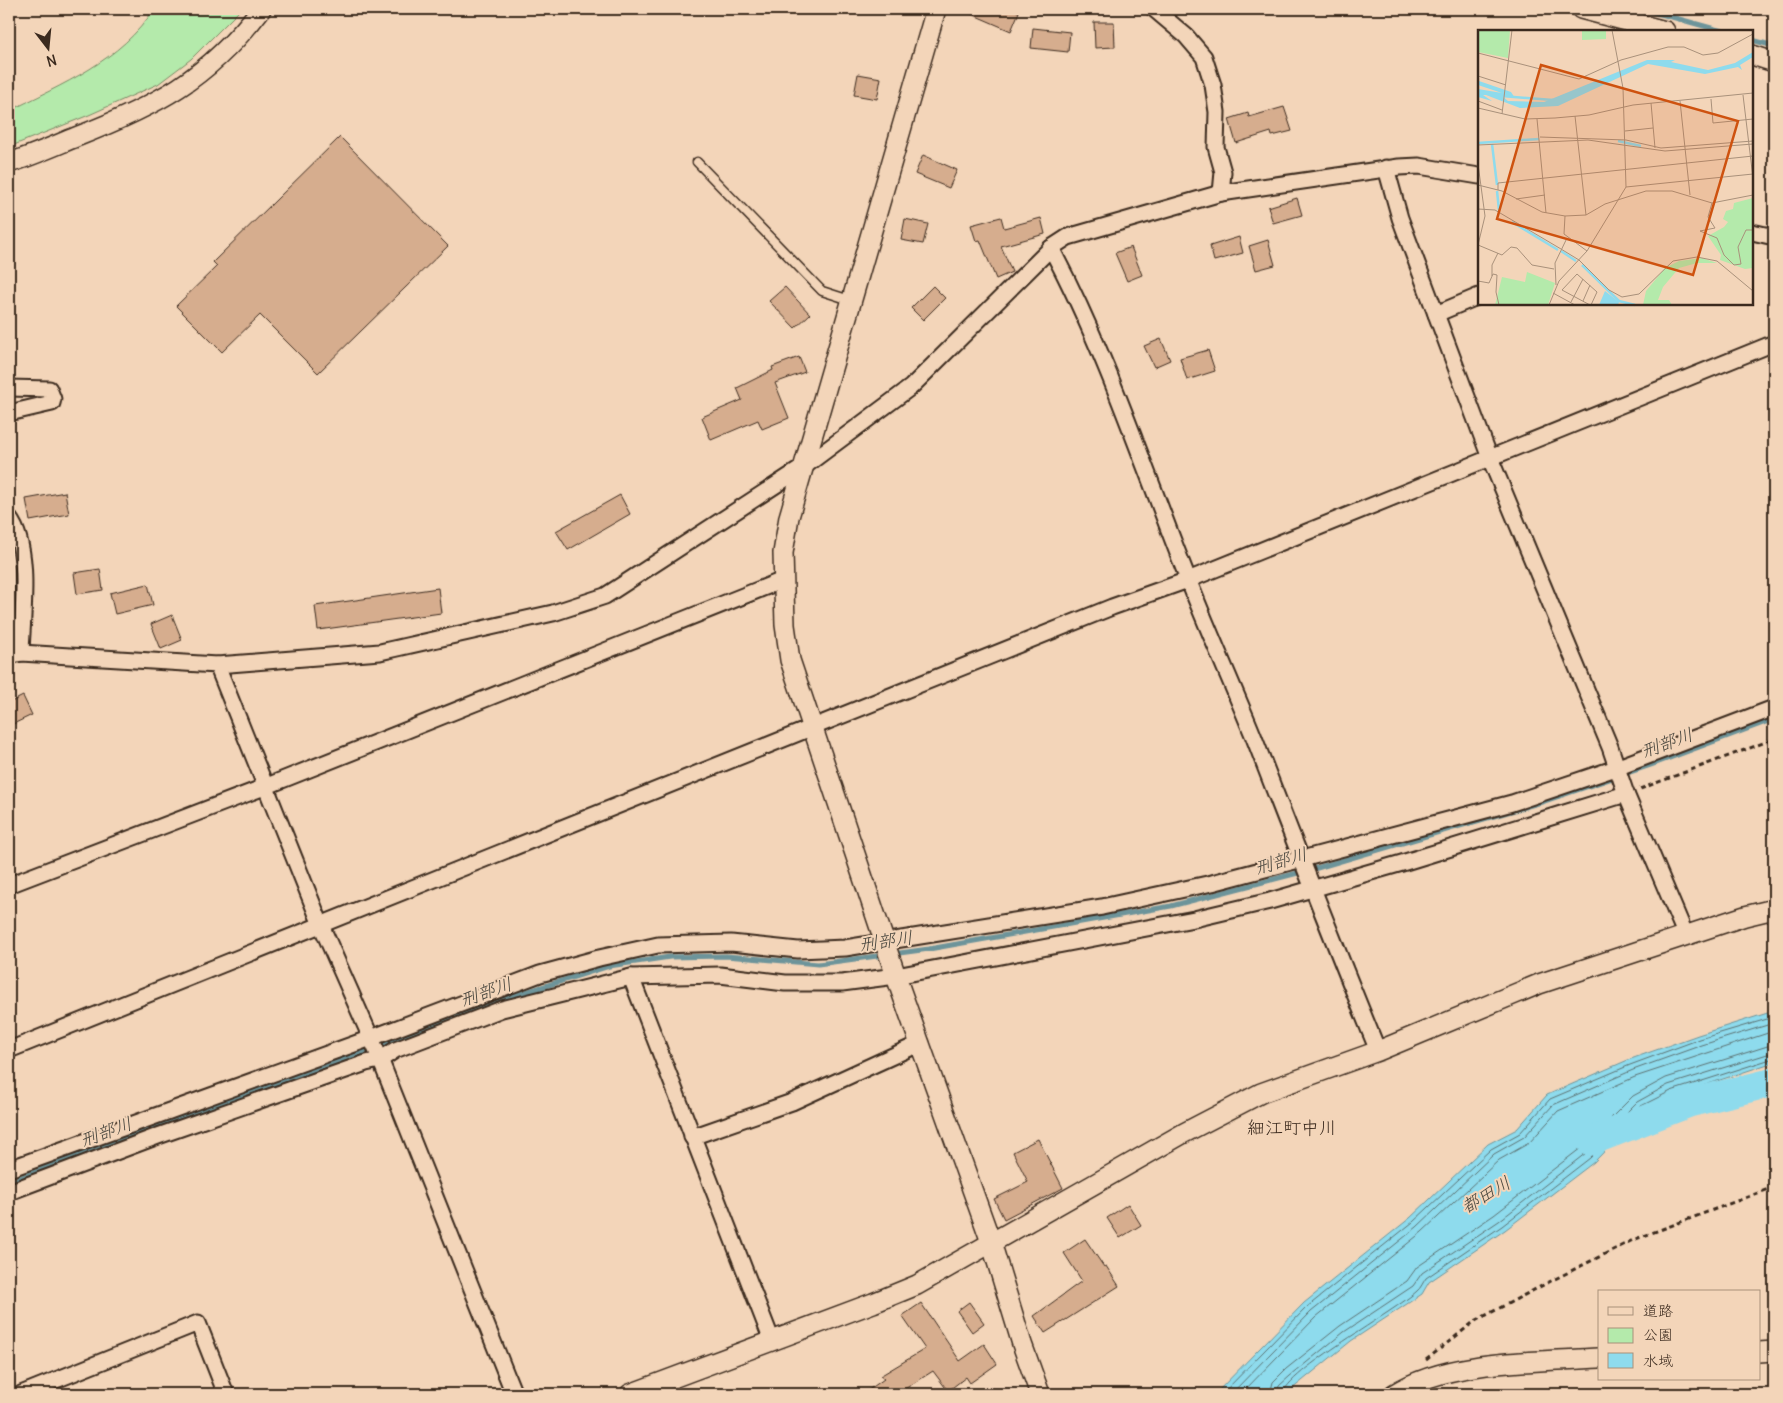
<svg xmlns="http://www.w3.org/2000/svg" width="1783" height="1403" font-family="Delius,'Klee One',sans-serif">
	<style>
		.green { fill: #b4eaab; stroke: #788a64 }
		.water { fill: #8edbed; stroke: #6d949a }
		.lines { fill: none; stroke-linecap: round; stroke-linejoin: round }
		.shore { stroke: #5c7171; stroke-width: 1 }
		.stream { stroke: #6d949a; stroke-width: 5 }
		.river { stroke: #8edbed; stroke-width: 29 }
		.building { fill: #d6ad8e; stroke: #3b2a1e }
		.service-casing { stroke: #3b2a1e; stroke-width: 11 }
		.minor-casing { stroke: #3b2a1e; stroke-width: 19 }
		.tertiary-casing { stroke: #3b2a1e; stroke-width: 22 }
		.path { stroke: #3b2a1e; stroke-width: 3; stroke-dasharray: 5 4; stroke-linecap: butt }
		.service { stroke: #f3d5b9; stroke-width: 8 }
		.minor { stroke: #f3d5b9; stroke-width: 15 }
		.tertiary { stroke: #f3d5b9; stroke-width: 19 }
		.labels { text-anchor: middle; stroke-width: 4; stroke-linejoin: round; paint-order: stroke }
		.water-label { font-size: 18px; font-style: italic; fill: #47453d; stroke: #f3d5b9 }
		.neighbourhood-label { font-size: 18px; fill: #3b2a1e; stroke: #f3d5b9 }
		.inset-river { fill: none; stroke: #8edbed; stroke-width: 2.5 }
		.inset-road { fill: none; stroke: #a9917b; stroke-width: 1 }
		.view { fill: #ce520f; fill-opacity: 0.15; stroke: #ce520f; stroke-width: 2.5 }
		.inset-edge { fill: none; stroke: #3b2a1e; stroke-width: 2.5 }
	</style>
	<rect width="100%" height="100%" fill="#f3d5b9"/>
	<filter id="ink" filterUnits="userSpaceOnUse"><feTurbulence type="fractalNoise" baseFrequency=".02" numOctaves="2"/><feDisplacementMap in="SourceGraphic" scale="10" xChannelSelector="R" yChannelSelector="G"/><feConvolveMatrix kernelMatrix="1 2 1 2 8 2 1 2 1" color-interpolation-filters="sRGB"/></filter>
	<g filter="url(#ink)">
		<path class="green" d="M154 9H241L191 59 158 84 89 115 9 147V111C61 85 122 60 154 9Z"/>
		<polygon class="water" points="1774,1011 1774,1062 1672,1096 1644,1111 1594,1162 1505,1230 1429,1282 1422,1294 1351,1341 1286,1394 1215,1394 1304,1303 1410,1218 1488,1144 1517,1129 1547,1095 1628,1060 1698,1035"/>
		<g class="lines">
			<g class="shore">
				<polyline points="1222,1394 1307,1307 1413,1222 1491,1149 1520,1133 1550,1099 1630,1065 1700,1039 1774,1017"/>
				<polyline points="1231,1394 1311,1312 1417,1227 1494,1154 1524,1137 1553,1105 1633,1070 1702,1045 1774,1023"/>
				<polyline points="1241,1394 1316,1317 1422,1232 1499,1160 1529,1143 1558,1111 1635,1077 1774,1031"/>
				<polyline points="1270,1394 1273,1382 1286,1369 1340,1326 1407,1281 1417,1267 1494,1215 1581,1148 1633,1096 1666,1078 1774,1044"/>
				<polyline points="1277,1394 1279,1386 1290,1376 1344,1332 1413,1286 1422,1273 1499,1221 1586,1153 1637,1102 1668,1085 1774,1052"/>
				<path d="M1283 1394C1286 1372 1397 1310 1417 1291 1421 1288 1423 1282 1426 1278L1502 1226 1590 1158 1641 1106 1671 1091 1774 1058"/>
			</g>
			<g class="stream">
				<polyline points="1643,9 1722,31"/>
				<polyline points="1752,40 1774,46"/>
				<polyline points="9,1182 190,1113 308,1073 504,999 609,966 670,957 726,956 818,964 929,949 1171,906 1317,868 1545,801 1651,765 1774,719"/>
			</g>
			<polyline class="river" points="1591,1141 1689,1103 1774,1082"/>
		</g>
		<g class="building">
			<polygon points="960,9 1012,9 1019,12 1011,31"/>
			<polygon points="1094,22 1114,22 1115,47 1095,48"/>
			<polygon points="1033,28 1070,32 1068,52 1031,48"/>
			<polygon points="858,74 881,78 877,99 854,95"/>
			<polygon points="1284,107 1292,131 1272,136 1271,132 1236,143 1229,119 1248,113 1249,117"/>
			<polygon points="340,137 448,246 318,373 260,315 222,352 176,306 217,266 213,262"/>
			<polygon points="923,155 957,170 949,188 915,174"/>
			<polygon points="1297,198 1302,215 1273,223 1268,207"/>
			<polygon points="1001,217 1004,228 1041,218 1045,234 1001,246 1012,272 996,279 980,240 976,241 971,225"/>
			<polygon points="905,219 928,224 923,244 901,240"/>
			<polygon points="1239,237 1243,253 1214,261 1210,246"/>
			<polygon points="1268,240 1275,265 1256,270 1249,246"/>
			<polygon points="1131,247 1142,275 1127,281 1115,253"/>
			<polygon points="933,286 945,298 923,320 911,308"/>
			<polygon points="785,287 810,314 795,328 769,301"/>
			<polygon points="1161,339 1170,360 1154,367 1144,346"/>
			<polygon points="1208,350 1215,371 1187,380 1180,358"/>
			<polygon points="799,357 805,372 775,383 789,418 762,429 758,420 711,440 702,417 742,400 737,388 773,370 772,367"/>
			<polygon points="65,492 69,514 30,521 26,499"/>
			<polygon points="620,495 630,514 568,550 556,531"/>
			<polygon points="100,569 103,590 77,594 74,573"/>
			<polygon points="148,584 153,605 115,614 110,593"/>
			<polygon points="438,588 441,613 318,630 315,606"/>
			<polygon points="172,615 182,640 161,649 151,624"/>
			<polygon points="23,696 32,715 9,726 9,703"/>
			<polygon points="1038,1139 1063,1188 1004,1219 994,1199 1028,1182 1013,1152"/>
			<polygon points="1128,1204 1141,1225 1120,1238 1107,1218"/>
			<polygon points="1085,1239 1104,1267 1106,1266 1119,1286 1045,1333 1034,1316 1082,1281 1064,1253"/>
			<polygon points="969,1302 984,1323 972,1332 957,1311"/>
			<polygon points="921,1303 960,1361 984,1344 997,1364 970,1383 966,1377 948,1391 933,1371 897,1394 863,1394 884,1379 880,1376 925,1349 902,1316"/>
		</g>
		<g class="lines">
			<g class="service-casing">
				<polyline id="service" points="697,162 822,291 850,300"/>
			</g>
			<g class="minor-casing">
				<g id="minor">
					<polyline points="1154,9 1186,36 1204,57 1213,85 1217,112 1216,147 1223,172 1221,193 1399,167 1419,166 1479,176"/>
					<polyline points="1386,168 1400,218 1490,458 1610,747 1626,794 1686,936"/>
					<polyline points="1752,232 1774,237"/>
					<path d="M1051 248C1106 352 1143 465 1186 574 1207 628 1231 681 1253 735 1294 841 1335 946 1378 1051"/>
					<polyline points="1436,314 1479,296"/>
					<polyline points="9,388 49,389 53,399 52,403 9,413"/>
					<path d="M9 518C32 548 22 616 21 653"/>
					<polyline points="9,656 21,653 217,665 380,652 553,613 605,596 805,466 911,387 1051,248 1068,237 1221,193"/>
					<polyline points="217,665 321,925 378,1054 514,1394"/>
					<polyline points="9,885 267,786 783,580"/>
					<polyline points="631,977 772,1341"/>
					<polyline points="9,1050 1112,607 1188,580 1774,343"/>
					<polyline points="692,1137 792,1102 921,1043"/>
					<polyline points="9,1169 371,1038 540,974 599,958 658,945 731,943 798,950 845,948 1102,907 1212,883 1512,803 1616,768 1774,708"/>
					<polyline points="9,1192 158,1136 366,1063 380,1060 395,1050 502,1009 631,977 720,975 785,983 842,983 896,976 1194,919 1270,901 1402,863 1626,794"/>
					<polyline points="21,1394 198,1323 226,1394"/>
				</g>
			</g>
			<g class="tertiary-casing">
				<g id="tertiary">
					<polyline points="936,9 789,517 783,553 785,625 790,660 901,991 991,1242 1022,1344 1040,1394"/>
					<polyline points="1581,9 1665,31"/>
					<polyline points="1752,55 1774,62"/>
					<path d="M9 163C32 156 54 146 76 137 156 106 208 79 261 9"/>
					<polyline points="1759,1352 1774,1351"/>
					<polyline points="630,1394 873,1303 917,1285 1184,1133 1261,1093 1378,1051 1539,984 1745,916 1774,909"/>
					<path d="M1394 1394C1448 1359 1536 1362 1599 1358"/>
				</g>
			</g>
			<g class="path">
				<polyline points="1640,789 1774,739"/>
				<polyline points="1426,1360 1475,1321 1551,1281 1633,1240 1774,1187"/>
			</g>
			<use href="#service" class="service"/>
			<use href="#minor" class="minor"/>
			<use href="#tertiary" class="tertiary"/>
		</g>
	</g>
	<g class="labels">
		<g class="water-label">
			<text transform="translate(1667 743) rotate(-20)" y="6">刑部川</text>
			<text transform="translate(1281 861) rotate(-16)" y="6">刑部川</text>
			<text transform="translate(886 941) rotate(-8)" y="6">刑部川</text>
			<text transform="translate(486 992) rotate(-19)" y="6">刑部川</text>
			<text transform="translate(106 1132) rotate(-20)" y="6">刑部川</text>
			<text transform="translate(1486 1195) rotate(-31)" y="6">都田川</text>
		</g>
		<g class="neighbourhood-label">
			<text x="1292" y="1134">細江町中川</text>
		</g>
	</g>
	<g transform="translate(1478 30)">
		<rect width="275" height="275" fill="#f3d5b9"/>
		<path d="M0 0H32L30 28 0 22ZM104 0H128V9L104 10ZM275 168V238L267 239 242 230 243 225 230 206 246 197 250 192 245 189 248 181 255 179 256 173ZM224 228 239 233H219L201 238 185 257 180 270H191L194 275H165L168 261 187 238 201 231ZM49 242 77 253 70 275H17L24 247 47 252Z" fill="#b4eaab"/>
		<path d="M275 22V27L262 35 264 40 260 37 227 44 170 34 80 76 42 78 8 65H5L14 71 0 67V59L24 63 0 55 1 51 33 62 37 68 24 66 30 71 66 72 169 30H197L193 32 230 40 257 33ZM127 261 141 272 140 275H121Z" fill="#8edbed"/>
		<path class="inset-river" d="M24 66 75 70M140 111 163 116M0 113 61 109M14 114 19 155M19 161 21 180M34 192 80 220M83 221 98 231M104 235 141 271 157 275"/>
		<path class="inset-road" d="M0 23 101 49 143 30 190 17H206L225 25 240 23 275 4M0 46 28 55M265 65 275 148M233 69 235 93 275 89M0 71 24 80M202 71 212 165M173 73 177 118M0 78 47 89 77 88 111 85 155 75 275 63M24 84 34 0M97 86 108 185M59 89 68 183M147 101 175 98M62 107 148 110 183 118 275 111M0 115 110 110 187 121 275 114M0 134 7 186 0 215M0 155 24 161 64 182 87 186 86 204 109 221M148 157 275 144M20 160V153L275 126M38 169 67 165M234 173 230 187 237 198 222 201 239 208 246 225 256 235 263 234 260 217 268 200H275M0 179 17 180 83 219 101 230 131 260 144 267 161 264 195 231 219 227 239 231 275 261M87 186 108 185 127 174 168 161H194L234 173 275 165M0 215 24 225 33 217 39 218 54 235 76 239M14 246V235L20 223M0 251 11 253 15 244 19 245 18 262 21 275M78 255 77 233 89 208M75 263 97 275M105 271 112 255M93 272 105 249M71 275 81 251 109 221 148 157 145 58 134 0M112 275 84 260 99 244 119 262 113 275"/>
		<path class="view" d="M63 35 260 91 215 245 19 189Z"/>
		<rect width="275" height="275" class="inset-edge"/>
	</g>
	<rect width="1783" height="1403" fill="none" stroke="#f3d5b9" stroke-width="30"/>
	<rect x="15" y="15" width="1753" height="1373" fill="none" stroke="#3b2a1e" stroke-width="2" filter="url(#ink)"/>
	<rect x="1598" y="1290" width="162" height="90" fill="#f3d5b9" stroke="#a9917b"/>
	<rect x="1608" y="1307" width="25" height="8" fill="#f3d5b9" stroke="#a9917b"/>
	<text x="1643" y="1316" font-size="15" fill="#3b2a1e">道路</text>
	<rect x="1608" y="1328" width="25" height="15" fill="#b4eaab" stroke="#a9917b"/>
	<text x="1643" y="1340" font-size="15" fill="#3b2a1e">公園</text>
	<rect x="1608" y="1353" width="25" height="15" fill="#8edbed" stroke="#a9917b"/>
	<text x="1643" y="1366" font-size="15" fill="#3b2a1e">水域</text>
	<g transform="translate(48 48) rotate(164)" stroke="#f3d5b9" stroke-width="4" paint-order="stroke">
	<path d="M0-4L9 19L0 12L-9 19Z" fill="#3b2a1e"/>
	<text y="-8" font-size="14" font-weight="bold" text-anchor="middle" fill="#3b2a1e">N</text>
	</g>
</svg>
